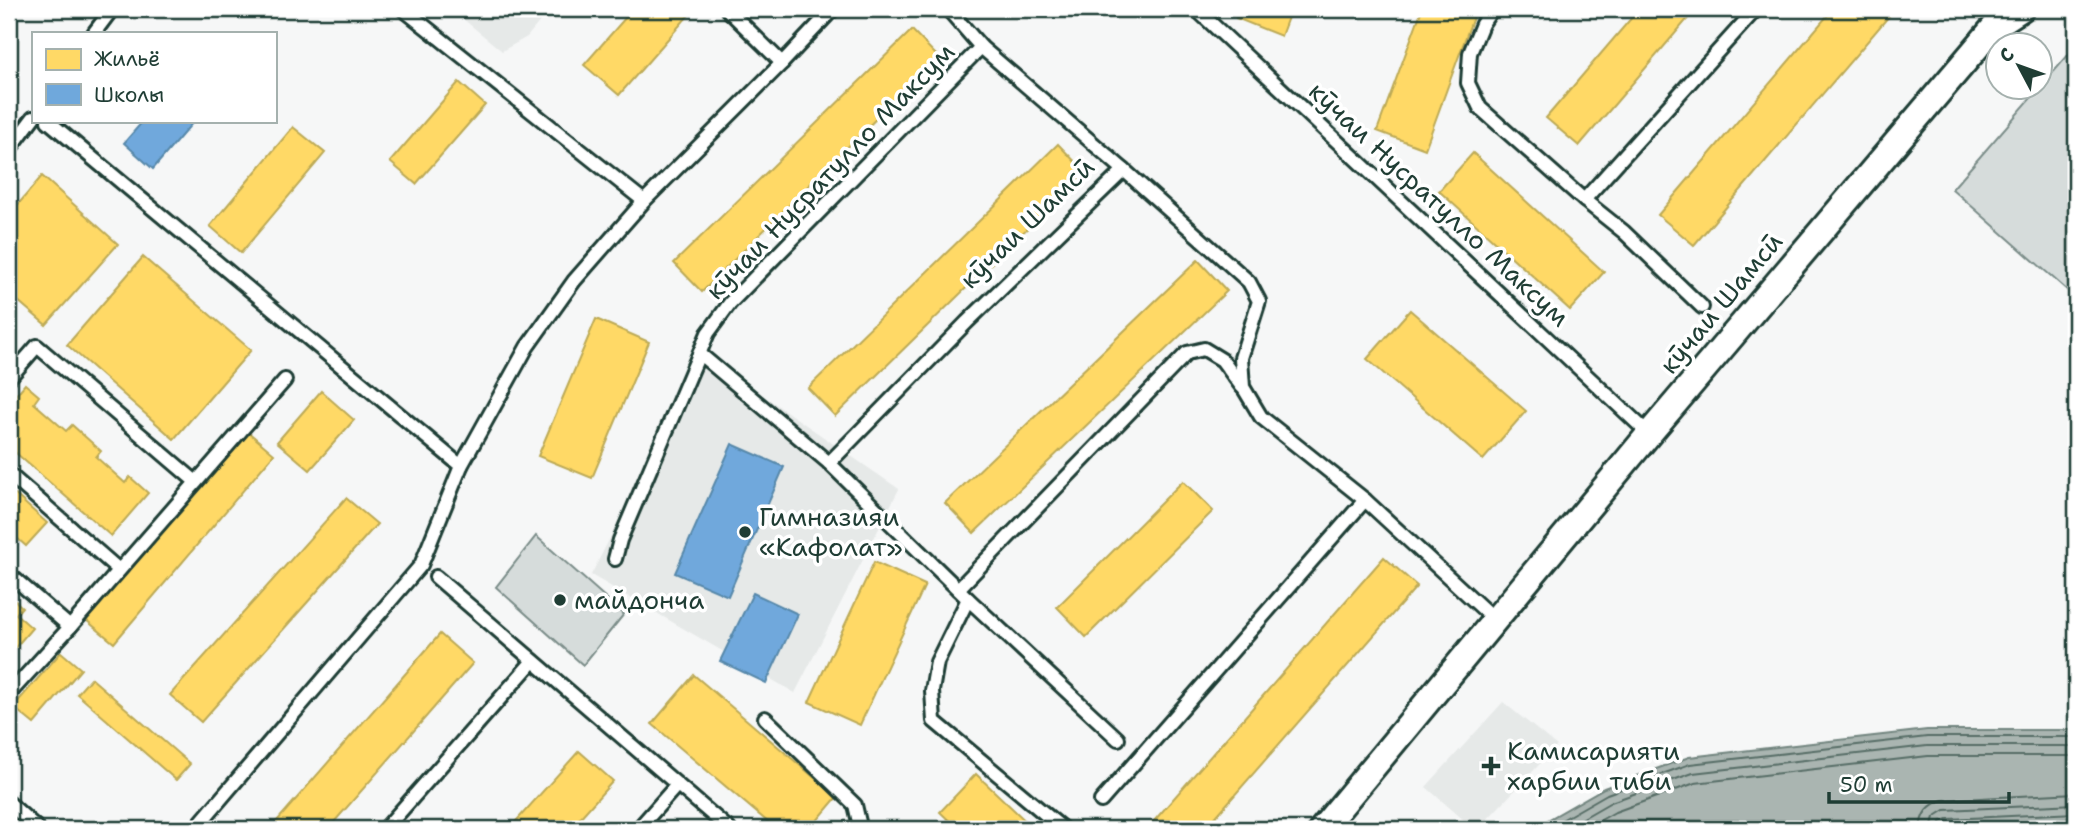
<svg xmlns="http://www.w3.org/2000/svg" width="2085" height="838" font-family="'Shantell Sans',sans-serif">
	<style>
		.built { fill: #e6e9e8 }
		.green { fill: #d6dcdb; stroke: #7a8c88; stroke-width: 2 }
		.water { fill: #aab5b1; stroke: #72857f; stroke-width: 2 }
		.homes { fill: #ffd966; stroke: #bcaa57; stroke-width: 2 }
		.schools { fill: #6fa8dc; stroke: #5788aa; stroke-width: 2 }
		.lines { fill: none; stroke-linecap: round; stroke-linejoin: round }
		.shore { stroke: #576d66; stroke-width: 2 }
		.service-casing { stroke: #1f3d34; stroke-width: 18 }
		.minor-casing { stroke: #1f3d34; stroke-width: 30 }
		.service { stroke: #fff; stroke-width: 12 }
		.minor { stroke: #fff; stroke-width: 24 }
		.poi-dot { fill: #1f3d34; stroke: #fff; stroke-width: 2.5 }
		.labels { text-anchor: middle; stroke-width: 7; stroke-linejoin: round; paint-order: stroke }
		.street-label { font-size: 26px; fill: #1f3d34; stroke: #fff }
		.poi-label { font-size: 26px; fill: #1f3d34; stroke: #fff; text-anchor: start }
	</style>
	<rect width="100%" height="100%" fill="#f6f7f7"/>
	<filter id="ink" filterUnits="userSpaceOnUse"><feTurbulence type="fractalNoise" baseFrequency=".0143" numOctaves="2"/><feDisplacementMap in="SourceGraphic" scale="14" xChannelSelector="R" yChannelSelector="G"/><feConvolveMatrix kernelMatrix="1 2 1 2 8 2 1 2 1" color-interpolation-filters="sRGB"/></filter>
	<g filter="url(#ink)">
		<g class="built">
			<polygon points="451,9 550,9 527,37 502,51"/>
			<polygon points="704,355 899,489 795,693 591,575"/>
			<polygon points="1503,702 1557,746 1478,829 1474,829 1426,787"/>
		</g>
		<g class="green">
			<polygon points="2076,46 2076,298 1952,189"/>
			<polygon points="536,536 624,614 583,665 496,587"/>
		</g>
		<polygon class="water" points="1927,730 2076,730 2076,819 1861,829 1532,829 1604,788 1689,757"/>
		<g class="homes">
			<polygon points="633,9 694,9 619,95 584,65"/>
			<polygon points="1240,9 1291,9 1281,36 1236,18"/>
			<polygon points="1422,9 1476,9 1425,149 1377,131"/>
			<polygon points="1639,9 1696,9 1579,146 1546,118"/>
			<polygon points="1833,9 1895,9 1694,245 1658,215"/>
			<polygon points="912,30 938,57 702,292 674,263"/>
			<polygon points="459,82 485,105 416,184 390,162"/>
			<polygon points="293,127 325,153 241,253 210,226"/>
			<polygon points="1058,144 1085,172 835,416 808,388"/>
			<polygon points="1473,153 1604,272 1570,310 1439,191"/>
			<polygon points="42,176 118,244 46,325 9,293 9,215"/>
			<polygon points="143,257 251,350 174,439 67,345"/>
			<polygon points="1198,260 1227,291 974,533 945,503"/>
			<polygon points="1410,310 1526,411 1483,460 1367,359"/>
			<polygon points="596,319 649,342 592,478 538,456"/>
			<polygon points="25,384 39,396 34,403 66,431 72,425 101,451 96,457 125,483 130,477 148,493 111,536 9,447 9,403"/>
			<polygon points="321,391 354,420 310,470 277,442"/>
			<polygon points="240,425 274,454 114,643 80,615"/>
			<polygon points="1183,481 1213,511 1086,637 1057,607"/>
			<polygon points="9,489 47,523 26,546 9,531"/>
			<polygon points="346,498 377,524 201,722 170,695"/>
			<polygon points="1384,557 1417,586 1205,829 1147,829"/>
			<polygon points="874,562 925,585 860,725 809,702"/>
			<polygon points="9,595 22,607 16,614 32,628 9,655"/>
			<polygon points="440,634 473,663 328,829 270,829"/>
			<polygon points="61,652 81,669 34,724 13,707"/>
			<polygon points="694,675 837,797 810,829 776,829 652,724"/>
			<polygon points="91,678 190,764 176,780 77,694"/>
			<polygon points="579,751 613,781 570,829 509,829"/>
			<polygon points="976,774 1034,829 958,829 940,812"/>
		</g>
		<g class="schools">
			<polygon points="143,121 194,121 153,169 124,143"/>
			<polygon points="732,444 784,467 728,596 675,573"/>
			<polygon points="753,593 798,614 766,683 720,661"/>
		</g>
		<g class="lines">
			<g class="shore">
				<polyline points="1546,829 1607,794 1690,764 1927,737 2076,737"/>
				<polyline points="1564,829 1611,802 1693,773 1927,746 2076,746"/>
				<polyline points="1585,829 1615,812 1695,783 1928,756 2076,756"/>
				<path d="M1920 829C1921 814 1929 804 1943 800L2076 793"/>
				<polyline points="1931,829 1934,817 1945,810 2076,804"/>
				<polyline points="1940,829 1941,822 1948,819 2076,813"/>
			</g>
			<g class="service-casing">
				<g id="service">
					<polyline points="403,9 644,201"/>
					<polyline points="727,9 782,63"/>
					<polyline points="948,9 981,47 1124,170"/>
					<polyline points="1196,9 1649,434"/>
					<polyline points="1492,9 1482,24 1470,53 1468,83 1480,108 1584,200"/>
					<polyline points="94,33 112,9"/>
					<polyline points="48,121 461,466"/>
					<polyline points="9,150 33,118"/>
					<polyline points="1702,307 1624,232 1584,200 1756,9"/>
					<polyline points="700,354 829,463 968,599 1118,739"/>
					<polyline points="9,378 37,346 196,482"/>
					<polyline points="829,463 967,322 1124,170 1249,282 1259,301 1241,358 1243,387 1261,417 1365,500 1495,620"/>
					<polyline points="9,474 119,570"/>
					<polyline points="615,559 620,540 708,333 730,303 981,47"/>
					<polyline points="9,574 70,627 9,694"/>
					<polyline points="436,577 729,829"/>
					<polyline points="958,589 1187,353 1204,349 1222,360 1242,387"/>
					<polyline points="968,599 937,662 932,691 934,721 1063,829"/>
					<polyline points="70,627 285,380"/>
					<polyline points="765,718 855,805 859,822 855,829"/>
					<polyline points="1101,801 1365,500"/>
					<polyline points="9,803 38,829"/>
					<polyline points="195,829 421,565 461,466 527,347 574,281 644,201 782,63 833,9"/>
					<polyline points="385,829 533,661"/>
					<polyline points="638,829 677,785"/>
				</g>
			</g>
			<g class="minor-casing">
				<polyline id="minor" points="1322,829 1649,434 1995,26 2021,9"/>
			</g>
			<use href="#service" class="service"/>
			<use href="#minor" class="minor"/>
		</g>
	</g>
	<g class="poi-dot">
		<circle cx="745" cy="532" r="7"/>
		<circle cx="560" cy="600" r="7"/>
		<path d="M1487.5 755.5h7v7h7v7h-7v7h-7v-7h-7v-7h7z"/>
	</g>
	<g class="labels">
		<g class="street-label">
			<text transform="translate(830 171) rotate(-46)" y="9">кӯчаи Нусратулло Максум</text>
			<text transform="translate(1439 204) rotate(43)" y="9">кӯчаи Нусратулло Максум</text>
			<text transform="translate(1027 223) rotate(-44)" y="9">кӯчаи Шамсӣ</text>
			<text transform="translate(1721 303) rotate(-50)" y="9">кӯчаи Шамсӣ</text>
		</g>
		<g class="poi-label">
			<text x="759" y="526">Гимназияи<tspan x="759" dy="30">«Кафолат»</tspan></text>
			<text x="574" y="609">майдонча</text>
			<text x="1507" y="760">Камисарияти<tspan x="1507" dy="30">харбии тиби</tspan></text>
		</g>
	</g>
	<rect width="2085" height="838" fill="none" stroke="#fff" stroke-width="35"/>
	<rect x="18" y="18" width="2050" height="803" fill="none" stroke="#1f3d34" stroke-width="2.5" filter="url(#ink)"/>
	<rect x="32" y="32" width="245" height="91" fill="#ffffff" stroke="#a5b1ae" stroke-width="2"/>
	<rect x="46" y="49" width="35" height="21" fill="#ffd966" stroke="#a5b1ae" stroke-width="2"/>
	<text x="94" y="66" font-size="21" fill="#1f3d34">Жильё</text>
	<rect x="46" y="84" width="35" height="21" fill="#6fa8dc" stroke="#a5b1ae" stroke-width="2"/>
	<text x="94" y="102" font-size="21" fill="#1f3d34">Школы</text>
	<g transform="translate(2019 66) rotate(311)"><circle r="33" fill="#ffffff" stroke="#a5b1ae" stroke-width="2"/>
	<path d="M0-5L12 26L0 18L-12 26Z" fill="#1f3d34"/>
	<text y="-10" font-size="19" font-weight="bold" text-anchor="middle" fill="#1f3d34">С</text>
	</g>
	<path d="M1829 792v10h180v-10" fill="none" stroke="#1f3d34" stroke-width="3.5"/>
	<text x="1840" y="792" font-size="21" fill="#1f3d34" stroke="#ffffff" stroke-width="5" paint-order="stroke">50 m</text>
</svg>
